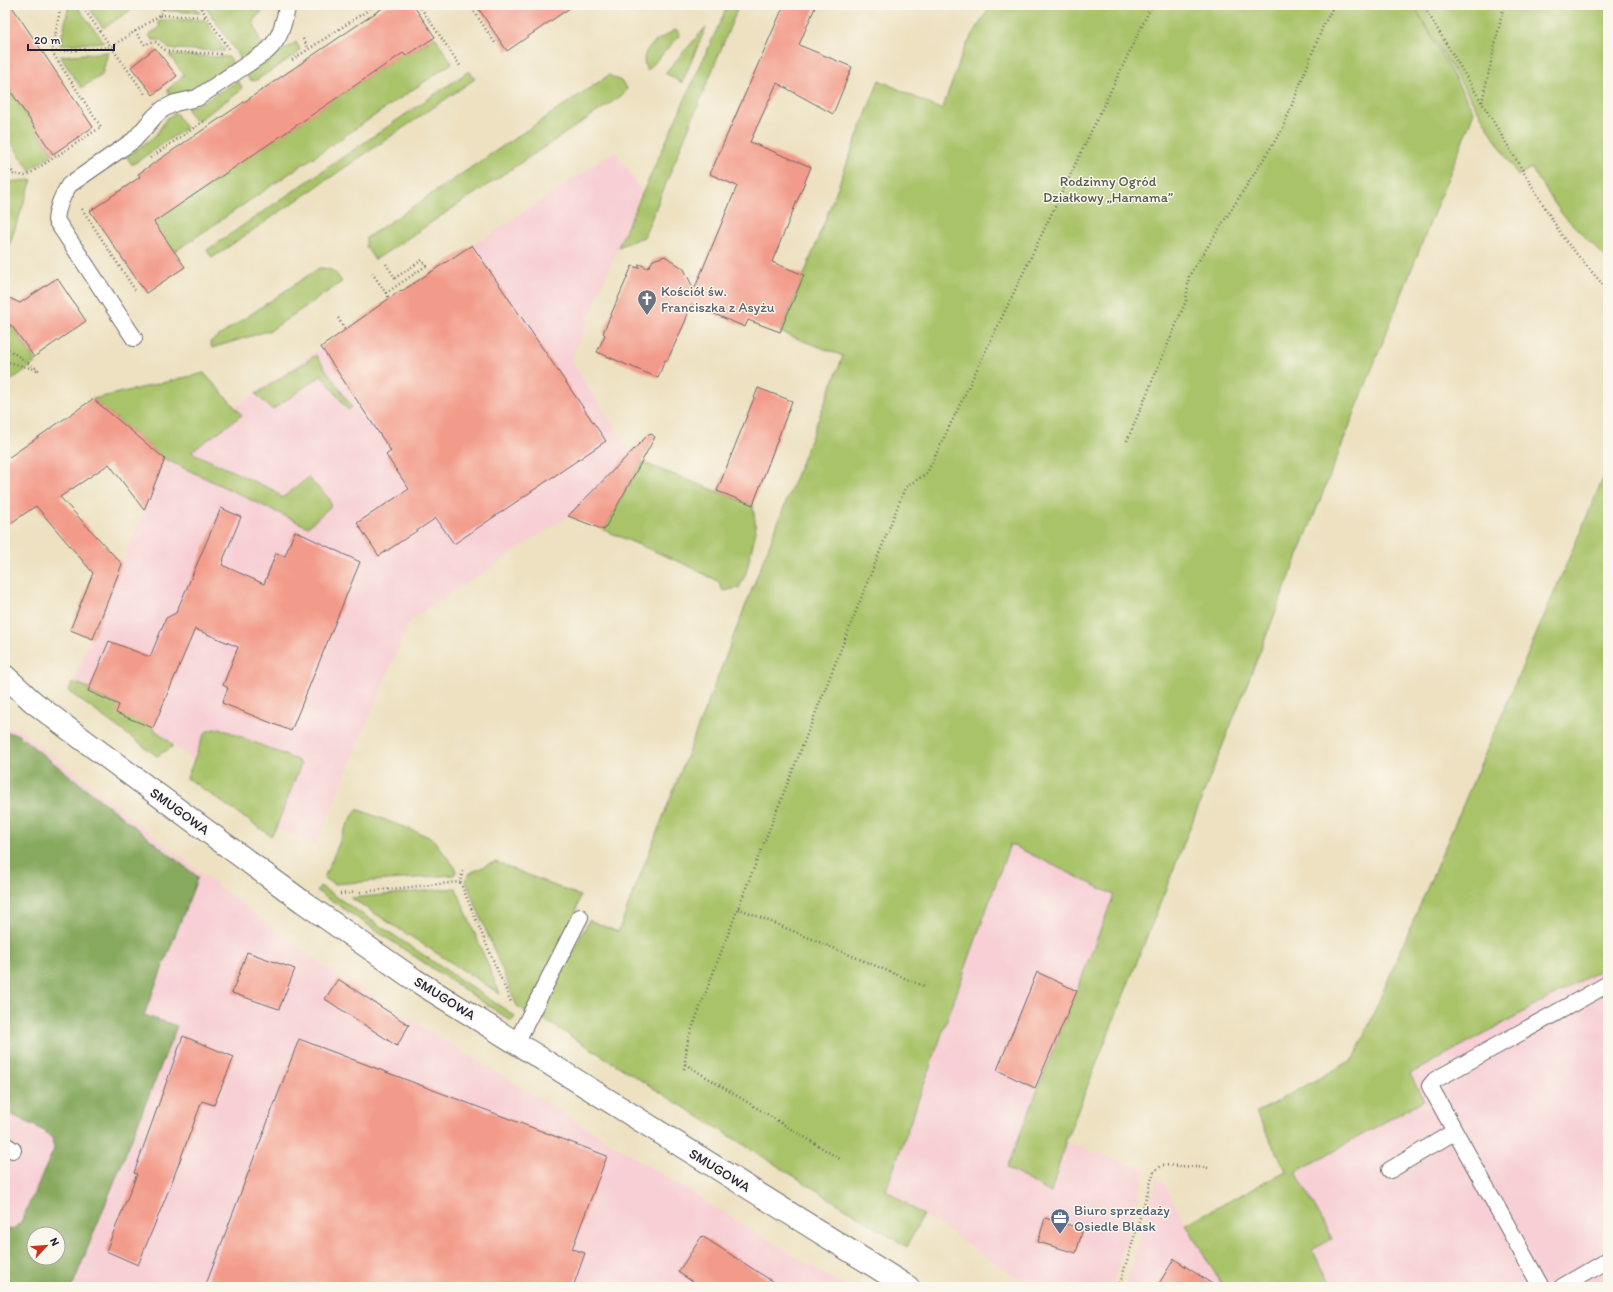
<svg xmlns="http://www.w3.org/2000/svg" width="1613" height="1292" font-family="Itim,sans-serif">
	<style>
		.built { fill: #f7cfd4; fill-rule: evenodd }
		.green { fill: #a9c369; stroke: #667252 }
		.forest { fill: #86a95d; stroke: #54664c; fill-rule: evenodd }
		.building { fill: #f39b8a }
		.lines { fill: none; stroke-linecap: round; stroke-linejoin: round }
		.service-casing { stroke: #69656a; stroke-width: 18 }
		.tertiary-casing { stroke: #69656a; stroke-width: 24 }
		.path { stroke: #69656a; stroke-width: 2.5; stroke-dasharray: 1 3; stroke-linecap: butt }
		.service { stroke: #fff; stroke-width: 16 }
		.tertiary { stroke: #fff; stroke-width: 22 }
		.labels { text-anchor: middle; stroke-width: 3; stroke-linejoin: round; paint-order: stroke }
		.park-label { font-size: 14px; fill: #515a4b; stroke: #fbf7ec }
		.worship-label { font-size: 14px; fill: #5b616d; stroke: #fbf7ec; text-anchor: start }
		.street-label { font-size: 14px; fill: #22223b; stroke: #fbf7ec }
		.service-label { font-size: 14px; fill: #4e5e75; stroke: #fbf7ec; text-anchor: start }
	</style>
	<rect width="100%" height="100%" fill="#fbf7ec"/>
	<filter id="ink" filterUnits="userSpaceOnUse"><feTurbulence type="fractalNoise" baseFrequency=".025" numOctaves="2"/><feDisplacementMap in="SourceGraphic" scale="8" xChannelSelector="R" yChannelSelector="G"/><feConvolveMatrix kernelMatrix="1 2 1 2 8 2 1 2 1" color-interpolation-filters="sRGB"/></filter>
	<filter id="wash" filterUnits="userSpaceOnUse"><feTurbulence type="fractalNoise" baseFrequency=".012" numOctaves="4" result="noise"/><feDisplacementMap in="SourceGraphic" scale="16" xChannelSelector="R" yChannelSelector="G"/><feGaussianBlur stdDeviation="0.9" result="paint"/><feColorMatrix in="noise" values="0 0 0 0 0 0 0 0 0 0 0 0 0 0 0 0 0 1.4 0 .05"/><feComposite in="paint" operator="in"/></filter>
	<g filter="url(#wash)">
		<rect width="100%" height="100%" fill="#ede1c1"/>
		<g class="built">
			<polygon points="615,151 641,191 571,361 631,452 630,454 642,462 604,530 568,516 414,618 409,623 316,845 276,828 153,728 119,705 88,691 89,687 73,682 165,459 245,400 321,347"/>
			<path d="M5 727 18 728 201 873 319 963 845 1287H5ZM34 1234H58V1258H34Z"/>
			<polygon points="1010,844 1114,895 1153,920 1065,1142 1146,1170 1112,1287 1032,1287 886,1190"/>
			<polygon points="1608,962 1608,1287 1126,1287 1157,1178 1162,1181 1186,1224 1286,1171 1407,1070"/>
		</g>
		<g class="green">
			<polygon points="69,5 76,5 104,42 60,45"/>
			<polygon points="87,5 139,5 103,28"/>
			<polygon points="156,5 195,5 200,13 160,10"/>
			<polygon points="204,5 271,5 259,14 253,21 261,44 258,50 243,62"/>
			<polygon points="731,5 739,5 644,237 618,247 726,9"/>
			<polygon points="991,5 1608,5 1608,260 1561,213 1531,168 1518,176 1415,8 1474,112 1065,1143 1051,1193 1007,1168 1114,895 1010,844 886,1190 923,1215 907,1247 540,1017 589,920 618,932 843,356 780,332 804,275 879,80 942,110 964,49"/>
			<polygon points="162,20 205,20 225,51 169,49 160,40 152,40 149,35 160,27 158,22"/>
			<polygon points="706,27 682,83 665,73"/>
			<path d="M675 30 679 31V36L647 71C636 48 659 40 675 30Z"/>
			<polygon points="435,37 452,63 174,252 149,215 166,213 403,53 406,56"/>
			<polygon points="296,42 300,49 298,53 255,81 250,80 246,75"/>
			<polygon points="108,52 102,75 81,88 60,56"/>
			<path d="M169 55 229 57 234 65C216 77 194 98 171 96L167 90 184 75Z"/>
			<polygon points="469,71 475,79 212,258 207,250"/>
			<polygon points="609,75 621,81 627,88 624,94 375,260 366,247 366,238"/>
			<polygon points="238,81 242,87 239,92 197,121 193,119 187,109 208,99"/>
			<polygon points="5,83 53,154 30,170 5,134"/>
			<polygon points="176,113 186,128 132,165 127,157 156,135 167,118"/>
			<polygon points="32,180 6,254 5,257 5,182"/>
			<path d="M319 268C332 268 335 271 342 282L271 330 212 348 210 342Z"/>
			<polygon points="5,323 12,326 36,362 5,385"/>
			<polygon points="316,355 352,407 348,410 322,375 272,410 256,394"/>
			<polygon points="204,373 242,415 191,452 275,491 282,498 308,478 330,499 331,506 308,527 165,459 93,399"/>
			<polygon points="641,462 753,505 756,531 746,573 739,588 723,591 718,581 682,563 604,530"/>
			<polygon points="1608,467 1608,966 1410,1074 1424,1100 1296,1172 1332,1239 1312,1250 1333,1287 1223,1287 1186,1224 1286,1171 1256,1113 1354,1059"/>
			<polygon points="73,682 89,688 88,692 119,705 153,728 172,744 172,747 157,756 68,691"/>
			<polygon points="220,728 297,760 301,764 276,828 271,836 187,778 203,737 207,731"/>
			<polygon points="357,809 432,838 457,870 454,875 334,884 324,878 346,827"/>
			<polygon points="496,862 580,896 575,915 527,1012 517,1006 466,882 468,874 489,864"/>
			<polygon points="320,886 515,1016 511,1021 317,891"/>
			<polygon points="456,888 500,994 351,898"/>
		</g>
		<path class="forest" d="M5 732 17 734 198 877 144 1015 177 1026 72 1287H5V1228L11 1230 20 1224 54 1149 52 1138 44 1131 5 1111ZM34 1234H58V1258H34Z"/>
		<g id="blocks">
			<g class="building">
				<polygon points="5,5 11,5 93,127 53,154 5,83"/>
				<polygon points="387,5 413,5 435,37 406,56 403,53 154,222 185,267 146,293 90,211 140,177 138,174"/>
				<polygon points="476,5 574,5 507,51"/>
				<polygon points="784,5 816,5 799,45 852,67 833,114 777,83 750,142 811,167 772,262 804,275 780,332 748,320 745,327 691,304 685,322 667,361 665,360 658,378 597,352 605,335 603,333 632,266 639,268 639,264 648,268 653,260 665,256 684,269 694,290 737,186 710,174"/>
				<polygon points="155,48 177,76 153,95 131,67"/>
				<polygon points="472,245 606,441 454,544 436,518 379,556 357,523 409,489 386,455 391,451 321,347 401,290 402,291"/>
				<polygon points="57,278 86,321 34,357 12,326 5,323 5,296 20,303"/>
				<polygon points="758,388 792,401 753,505 717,491"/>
				<polygon points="93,399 165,459 144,510 109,464 60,497 122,564 93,639 70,630 93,573 36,506 5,527 5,460"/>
				<polygon points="650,433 655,437 604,530 568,516"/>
				<polygon points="221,508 241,517 223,560 224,560 222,565 264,584 276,553 285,556 295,531 360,562 291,731 222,703 228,688 223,685 238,647 195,629 153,728 116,713 119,705 88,691 109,641 150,657 166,618 176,613"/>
				<polygon points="247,952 295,969 279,1009 232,993"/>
				<polygon points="1037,972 1077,991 1035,1088 997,1070"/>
				<polygon points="338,979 409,1025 397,1046 325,999"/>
				<polygon points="183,1036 234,1057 214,1105 202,1101 170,1187 138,1265 106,1251 137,1174 134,1173"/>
				<polygon points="299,1039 607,1156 572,1249 585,1253 573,1287 205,1287"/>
				<polygon points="1045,1218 1083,1229 1076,1253 1038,1242"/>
				<polygon points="702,1236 781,1287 700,1287 678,1272"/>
				<polygon points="1174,1259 1217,1287 1157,1287"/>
			</g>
		</g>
	</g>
	<g filter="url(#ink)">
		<use href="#blocks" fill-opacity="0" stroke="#69656a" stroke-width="1"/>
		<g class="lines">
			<g class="service-casing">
				<g id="service">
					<path d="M134 338 56 220C57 207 62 196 69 185L134 140 155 116 163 109 175 103 197 98 267 51C282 37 283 23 288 5"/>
					<polyline points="516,1043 580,917"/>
					<polyline points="5,1145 13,1150"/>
					<polyline points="1390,1170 1454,1132"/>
					<polyline points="1541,1287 1430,1086 1435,1080 1608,984"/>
					<polyline points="1562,1287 1608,1260"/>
				</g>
			</g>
			<g class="tertiary-casing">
				<polyline id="tertiary" points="5,676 32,701 66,727 303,902 415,980 908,1287"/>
			</g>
			<g class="path">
				<polyline points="81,5 145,94"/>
				<polyline points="199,5 229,49"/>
				<polyline points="419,5 461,67"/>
				<polyline points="470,5 495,43"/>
				<polyline points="1423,5 1564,239 1608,291"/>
				<polyline points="160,15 207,17"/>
				<path d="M135 31 145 45C159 37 156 46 167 51 172 53 212 53 221 54"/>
				<polyline points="303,39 309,49"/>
				<polyline points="52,52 111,47 160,15 165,5"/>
				<polyline points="292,60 376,5"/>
				<polyline points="1482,102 1504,5"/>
				<polyline points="150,158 204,121"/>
				<polyline points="5,161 14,174"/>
				<polyline points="5,176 14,174 26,176 101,127 52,52 61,5"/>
				<polyline points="82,209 135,290"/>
				<polyline points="386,264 395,278 422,260 426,266 386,293 389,298"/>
				<polyline points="372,273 386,293"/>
				<polyline points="338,318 345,330"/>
				<polyline points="5,347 40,371"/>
				<polyline points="5,361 37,370"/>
				<polyline points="1127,441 1186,301 1189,276 1282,130 1323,26 1334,5"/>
				<polyline points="463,871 460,882 511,1002"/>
				<polyline points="340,894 460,882"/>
				<polyline points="738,908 926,987"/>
				<polyline points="685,1064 840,1159"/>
				<polyline points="684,1069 688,1039 738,908 905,488 927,473 1152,5"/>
				<polyline points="1119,1287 1154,1171 1163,1165 1210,1168"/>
			</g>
			<use href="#service" class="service"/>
			<use href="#tertiary" class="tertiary"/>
		</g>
	</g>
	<defs>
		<g id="church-pin" transform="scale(1)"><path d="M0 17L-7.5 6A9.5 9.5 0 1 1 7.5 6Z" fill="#6b7280" stroke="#fbf7ec"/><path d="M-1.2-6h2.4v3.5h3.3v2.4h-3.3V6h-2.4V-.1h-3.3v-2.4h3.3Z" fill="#fff"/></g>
		<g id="office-pin" transform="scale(1)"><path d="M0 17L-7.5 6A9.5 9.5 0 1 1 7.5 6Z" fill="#5c6f8a" stroke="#fbf7ec"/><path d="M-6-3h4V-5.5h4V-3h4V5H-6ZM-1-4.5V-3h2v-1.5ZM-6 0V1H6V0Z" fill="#fff"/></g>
	</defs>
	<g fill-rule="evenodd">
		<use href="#church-pin" x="647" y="299"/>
		<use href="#office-pin" x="1060" y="1218"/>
	</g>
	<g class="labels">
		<g class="park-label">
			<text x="1108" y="186">Rodzinny Ogród<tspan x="1108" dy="16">Działkowy „Harnama”</tspan></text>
		</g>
		<g class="worship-label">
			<text x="661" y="296">Kościół św.<tspan x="661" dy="16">Franciszka z Asyżu</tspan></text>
		</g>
		<g class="street-label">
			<text transform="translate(180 811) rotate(36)" y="5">SMUGOWA</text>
			<text transform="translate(445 998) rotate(32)" y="5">SMUGOWA</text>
			<text transform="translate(720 1170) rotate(32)" y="5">SMUGOWA</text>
		</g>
		<g class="service-label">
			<text x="1074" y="1215">Biuro sprzedaży<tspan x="1074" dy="16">Osiedle Blask</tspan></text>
		</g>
	</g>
	<rect width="1613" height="1292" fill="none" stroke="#fbf7ec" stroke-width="20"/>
	<g transform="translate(46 1246) rotate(64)"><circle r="19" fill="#fbf7ec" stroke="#a4a2a5"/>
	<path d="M0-3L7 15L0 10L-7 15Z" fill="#c8321e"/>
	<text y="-6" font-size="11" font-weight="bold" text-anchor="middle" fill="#22223b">N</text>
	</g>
	<path d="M28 44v6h86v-6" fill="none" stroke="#22223b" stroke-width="2"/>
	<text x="34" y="44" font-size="12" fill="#22223b" stroke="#fbf7ec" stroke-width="3" paint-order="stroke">20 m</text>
</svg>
